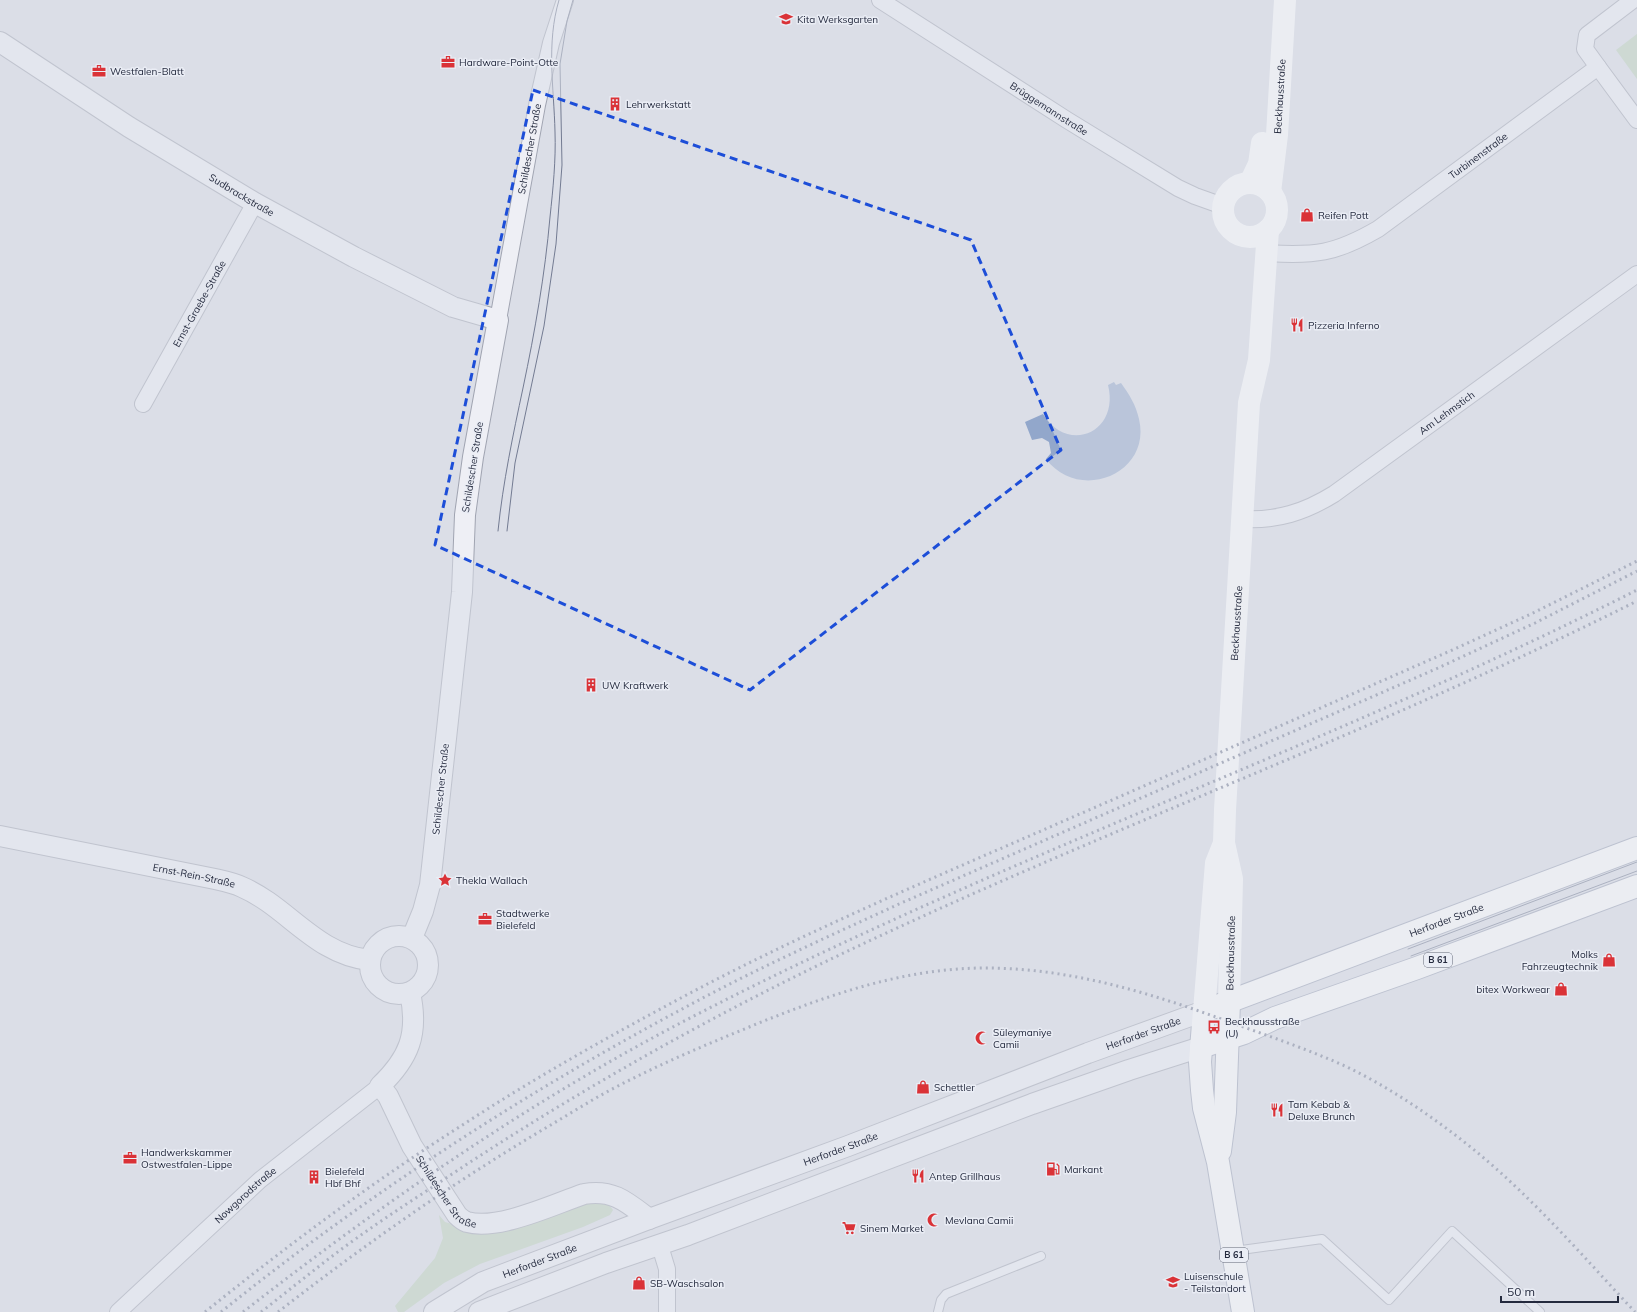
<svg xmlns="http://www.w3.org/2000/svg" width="1637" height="1312" font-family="Mulish,sans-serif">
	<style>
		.green { fill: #bed2bb }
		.water { fill: #92a7cb }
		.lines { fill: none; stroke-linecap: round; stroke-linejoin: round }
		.service-casing { stroke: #a0a4b1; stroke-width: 10 }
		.minor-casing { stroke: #a0a4b1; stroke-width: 18 }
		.tertiary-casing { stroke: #a0a4b1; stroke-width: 22 }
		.primary-casing { stroke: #99a0b4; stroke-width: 24 }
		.service { stroke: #eeeff5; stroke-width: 8 }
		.minor { stroke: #eeeff5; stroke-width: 16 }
		.tertiary { stroke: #eeeff5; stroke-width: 20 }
		.secondary { stroke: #fff; stroke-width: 22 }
		.primary { stroke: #fff; stroke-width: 22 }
		.tram { stroke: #737b92; stroke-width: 1 }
		.rail { stroke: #737b92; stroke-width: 3; stroke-dasharray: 2 4; stroke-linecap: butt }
		.marked { fill: none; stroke: #1d4ed8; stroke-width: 3; stroke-dasharray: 8 5; stroke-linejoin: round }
		.labels { text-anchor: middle; stroke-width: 3; stroke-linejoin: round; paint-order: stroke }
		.shield { fill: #eaedf5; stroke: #5f6475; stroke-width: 1 }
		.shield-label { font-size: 9px; font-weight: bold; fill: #242a3e }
		.poi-label { font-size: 10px; fill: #242a3e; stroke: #eaedf5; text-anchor: start }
		.street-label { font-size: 10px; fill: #242a3e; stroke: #eaedf5 }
	</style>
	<rect width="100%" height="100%" fill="#dbdee7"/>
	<g class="green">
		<polygon points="1637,34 1637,79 1616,50"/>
		<path d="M583 1202C593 1202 607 1200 613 1210L610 1215 583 1227 480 1264 444 1283 404 1312H398L395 1306 435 1258 443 1238 439 1215 445 1222 459 1226Z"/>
	</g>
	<path class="water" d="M1114 382 1116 385 1121 383C1129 394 1136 405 1139 419 1152 474 1079 503 1046 459L1051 453 1049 442 1042 438 1032 440 1025 422 1043 414C1068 455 1120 432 1108 385Z"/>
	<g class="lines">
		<g class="service-casing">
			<g id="service">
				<polyline points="1234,1251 1322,1239 1389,1300 1452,1231 1540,1312"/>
				<polyline points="938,1312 941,1300 946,1294 1041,1256"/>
			</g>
		</g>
		<g class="minor-casing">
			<g id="minor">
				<path id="s1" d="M880 0 1067 120 1178 188 1195 196 1223 206"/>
				<polyline points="1598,67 1637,120"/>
				<path id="s2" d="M1266 253C1315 256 1335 254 1378 229L1598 67 1585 49 1587 35 1633 0"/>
				<path id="s3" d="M498 320 537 105 551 43 565 0"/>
				<path id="s4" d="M143 404 255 203"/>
				<path id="s5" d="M1242 519C1277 521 1305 512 1334 494L1637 274"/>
				<polyline points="660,1246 667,1269 667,1312"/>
				<path id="s6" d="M118 1312 260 1180 380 1086"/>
			</g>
		</g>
		<g class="tertiary-casing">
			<g id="tertiary">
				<path id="s7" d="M0 42 129 127 255 203 354 257 453 307 498 320 473 457 465 515 462 592 430 885 423 911 412 938"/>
				<path id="s8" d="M0 836 215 879C224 881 234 883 242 887 288 907 315 954 369 960"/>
				<circle cx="399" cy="965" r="29"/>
				<path id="s9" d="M410 993C419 1034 409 1058 380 1086L388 1096 412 1146 457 1215C460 1218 464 1221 467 1222 498 1231 554 1204 584 1194 613 1189 627 1202 649 1219"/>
				<path id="s10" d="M434 1312 483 1282 649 1219 848 1146 1088 1053 1204 1011"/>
				<polyline points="479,1312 606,1263 688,1235 1032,1104 1129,1070 1201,1047"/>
			</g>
		</g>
		<g class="primary-casing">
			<g id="primary">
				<polyline points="1201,1047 1244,1033 1275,1018 1417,968 1637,886"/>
				<polyline points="1220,1151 1225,1112 1229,1002"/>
				<path id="s13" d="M1243 1312 1218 1162 1204 1108 1202 1090 1200 1062 1204 1011 1637 848"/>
			</g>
		</g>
		<use href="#service" class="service"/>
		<use href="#minor" class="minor"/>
		<use href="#tertiary" class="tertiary"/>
		<g class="secondary">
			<polyline points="1250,183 1259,164 1262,143"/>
			<circle cx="1250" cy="210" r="27"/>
			<path id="s11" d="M1270 192 1277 135 1285 0"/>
			<path id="s12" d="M1229 1002 1232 879 1224 843 1225 810 1249 403 1259 360 1268 230"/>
			<polyline points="1204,1011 1216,863 1224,843"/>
		</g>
		<use href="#primary" class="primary"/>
		<g class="tram">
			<path d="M498 531C503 482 513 435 523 388 535 331 545 274 550 217 553 189 556 160 555 132 554 87 546 44 559 0"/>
			<polyline points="507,531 515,463 544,326 556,244 562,165 560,64 567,21 573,0"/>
			<polyline points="1408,949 1637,862"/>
			<polyline points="1411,956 1637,871"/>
		</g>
		<g class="rail">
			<path d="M205 1312C288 1245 374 1181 464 1124 533 1079 606 1038 679 999 804 932 936 877 1066 820 1195 764 1322 707 1450 651L1531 614 1637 561"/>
			<path d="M221 1312C365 1196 521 1095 684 1008 754 970 827 937 899 904L1438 668 1535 623 1637 571"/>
			<path d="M243 1312C384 1202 533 1099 692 1017 999 858 1329 746 1637 590"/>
			<path d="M261 1312C292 1288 322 1263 354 1240 379 1222 405 1205 431 1188 559 1102 692 1026 831 959 1096 832 1374 733 1637 601"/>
			<path d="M278 1312C364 1245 454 1182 549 1126 571 1113 593 1099 616 1087 662 1063 710 1043 759 1023 831 994 906 968 985 968 1072 968 1154 994 1235 1024 1272 1037 1309 1050 1345 1066 1387 1086 1427 1113 1463 1141 1527 1191 1580 1253 1635 1312"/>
		</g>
	</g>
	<path d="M0 0H1637V1312H0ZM533 90 971 240 1061 450 750 690 435 545Z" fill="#dbdee7" fill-opacity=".55" fill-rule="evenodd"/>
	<path class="marked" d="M533 90 971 240 1061 450 750 690 435 545Z"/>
	<defs>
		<g id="school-bare" transform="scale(1.08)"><path d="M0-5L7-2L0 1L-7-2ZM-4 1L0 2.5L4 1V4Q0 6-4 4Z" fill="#da3237" stroke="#eaedf5" stroke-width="2.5" paint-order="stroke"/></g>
		<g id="office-bare" transform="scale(1.08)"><path d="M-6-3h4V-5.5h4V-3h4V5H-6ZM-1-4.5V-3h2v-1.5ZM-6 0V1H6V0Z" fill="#da3237" stroke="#eaedf5" stroke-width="2.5" paint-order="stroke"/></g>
		<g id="building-bare" transform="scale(1.08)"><path d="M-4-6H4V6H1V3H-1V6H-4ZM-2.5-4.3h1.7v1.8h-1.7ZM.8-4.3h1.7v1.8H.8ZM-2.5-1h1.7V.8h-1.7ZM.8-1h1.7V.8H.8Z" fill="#da3237" stroke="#eaedf5" stroke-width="2.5" paint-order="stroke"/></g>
		<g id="shop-bare" transform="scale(1.08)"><path d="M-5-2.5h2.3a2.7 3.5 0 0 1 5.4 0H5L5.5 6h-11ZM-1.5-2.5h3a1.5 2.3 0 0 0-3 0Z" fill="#da3237" stroke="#eaedf5" stroke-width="2.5" paint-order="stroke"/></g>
		<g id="restaurant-bare" transform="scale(1.08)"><path d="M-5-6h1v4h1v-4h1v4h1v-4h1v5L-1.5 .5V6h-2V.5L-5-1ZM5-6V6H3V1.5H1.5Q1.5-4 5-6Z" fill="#da3237" stroke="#eaedf5" stroke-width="2.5" paint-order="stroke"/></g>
		<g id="sight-bare" transform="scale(1.08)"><path d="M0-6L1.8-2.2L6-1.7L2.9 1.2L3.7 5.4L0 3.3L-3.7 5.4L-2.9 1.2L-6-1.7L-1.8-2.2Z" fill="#da3237" stroke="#eaedf5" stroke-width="2.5" paint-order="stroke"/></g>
		<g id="bus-bare" transform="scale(1.08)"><path d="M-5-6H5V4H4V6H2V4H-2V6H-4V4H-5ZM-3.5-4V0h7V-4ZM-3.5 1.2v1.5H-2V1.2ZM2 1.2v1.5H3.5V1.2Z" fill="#da3237" stroke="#eaedf5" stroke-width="2.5" paint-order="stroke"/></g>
		<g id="mosque-bare" transform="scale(1.08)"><path d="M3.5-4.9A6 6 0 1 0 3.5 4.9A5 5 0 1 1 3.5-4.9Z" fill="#da3237" stroke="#eaedf5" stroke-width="2.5" paint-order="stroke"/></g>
		<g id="fuel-bare" transform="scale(1.08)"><path d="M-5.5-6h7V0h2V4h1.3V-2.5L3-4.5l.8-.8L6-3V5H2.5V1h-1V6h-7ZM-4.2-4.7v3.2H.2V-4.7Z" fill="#da3237" stroke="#eaedf5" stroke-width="2.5" paint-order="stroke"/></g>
		<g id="supermarket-bare" transform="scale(1.08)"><path d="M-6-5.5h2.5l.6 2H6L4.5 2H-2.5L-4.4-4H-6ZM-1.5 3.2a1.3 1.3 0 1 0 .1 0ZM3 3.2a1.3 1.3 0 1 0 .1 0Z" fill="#da3237" stroke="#eaedf5" stroke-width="2.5" paint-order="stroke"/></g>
	</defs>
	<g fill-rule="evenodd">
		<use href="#school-bare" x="786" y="19"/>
		<use href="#office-bare" x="448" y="62"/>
		<use href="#office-bare" x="99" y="71"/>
		<use href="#building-bare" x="615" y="104"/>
		<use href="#shop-bare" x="1307" y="215"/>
		<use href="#restaurant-bare" x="1297" y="325"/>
		<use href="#building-bare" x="591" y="685"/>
		<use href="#sight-bare" x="445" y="880"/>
		<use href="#office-bare" x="485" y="919"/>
		<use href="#shop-bare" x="1609" y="960"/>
		<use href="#shop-bare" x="1561" y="989"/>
		<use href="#bus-bare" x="1214" y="1027"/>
		<use href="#mosque-bare" x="982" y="1038"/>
		<use href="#shop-bare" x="923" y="1087"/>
		<use href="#restaurant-bare" x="1277" y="1110"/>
		<use href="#office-bare" x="130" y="1158"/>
		<use href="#fuel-bare" x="1053" y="1169"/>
		<use href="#restaurant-bare" x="918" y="1176"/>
		<use href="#building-bare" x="314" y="1177"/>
		<use href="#mosque-bare" x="934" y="1220"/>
		<use href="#supermarket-bare" x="849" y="1228"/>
		<use href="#school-bare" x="1173" y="1282"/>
		<use href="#shop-bare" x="639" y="1283"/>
	</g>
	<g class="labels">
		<g class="shield">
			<rect x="1424" y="953" width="28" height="14" rx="3"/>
			<rect x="1220" y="1248" width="28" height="14" rx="3"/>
		</g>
		<g class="shield-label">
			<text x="1438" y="963">B 61</text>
			<text x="1234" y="1258">B 61</text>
		</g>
		<g class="poi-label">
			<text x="797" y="23">Kita Werksgarten</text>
			<text x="459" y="66">Hardware-Point-Otte</text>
			<text x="110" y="75">Westfalen-Blatt</text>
			<text x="626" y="108">Lehrwerkstatt</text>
			<text x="1318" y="219">Reifen Pott</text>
			<text x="1308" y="329">Pizzeria Inferno</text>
			<text x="602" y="689">UW Kraftwerk</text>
			<text x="456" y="884">Thekla Wallach</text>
			<text x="496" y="917">Stadtwerke<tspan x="496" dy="12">Bielefeld</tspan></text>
			<text x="1598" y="958" text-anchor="end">Molks<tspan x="1598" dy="12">Fahrzeugtechnik</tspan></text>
			<text x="1550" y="993" text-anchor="end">bitex Workwear</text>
			<text x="1225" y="1025">Beckhausstraße<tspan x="1225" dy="12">(U)</tspan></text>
			<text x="993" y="1036">Süleymaniye<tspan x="993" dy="12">Camii</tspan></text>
			<text x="934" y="1091">Schettler</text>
			<text x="1288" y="1108">Tam Kebab &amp;<tspan x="1288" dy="12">Deluxe Brunch</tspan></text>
			<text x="141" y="1156">Handwerkskammer<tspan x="141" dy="12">Ostwestfalen-Lippe</tspan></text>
			<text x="1064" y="1173">Markant</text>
			<text x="325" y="1175">Bielefeld<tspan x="325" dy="12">Hbf Bhf</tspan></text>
			<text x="929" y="1180">Antep Grillhaus</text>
			<text x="945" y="1224">Mevlana Camii</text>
			<text x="860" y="1232">Sinem Market</text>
			<text x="1184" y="1280">Luisenschule<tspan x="1184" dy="12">- Teilstandort</tspan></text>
			<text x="650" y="1287">SB-Waschsalon</text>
		</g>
		<g class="street-label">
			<text dy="4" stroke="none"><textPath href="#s11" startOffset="96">Beckhausstraße</textPath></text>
			<text dy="4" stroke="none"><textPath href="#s1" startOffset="201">Brüggemannstraße</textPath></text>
			<text dy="4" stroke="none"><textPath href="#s3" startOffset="174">Schildescher Straße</textPath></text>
			<text dy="4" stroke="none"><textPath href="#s2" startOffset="241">Turbinenstraße</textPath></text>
			<text dy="4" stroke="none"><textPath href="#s7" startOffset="286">Sudbrackstraße</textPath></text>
			<text dy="4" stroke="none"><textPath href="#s4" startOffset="115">Ernst-Graebe-Straße</textPath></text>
			<text dy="4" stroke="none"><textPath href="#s5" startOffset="236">Am Lehmstich</textPath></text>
			<text transform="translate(472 467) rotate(-81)" y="4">Schildescher Straße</text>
			<text dy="4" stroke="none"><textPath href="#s12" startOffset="380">Beckhausstraße</textPath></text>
			<text transform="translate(440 789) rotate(-84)" y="4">Schildescher Straße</text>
			<text dy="4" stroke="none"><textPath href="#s8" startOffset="198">Ernst-Rein-Straße</textPath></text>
			<text dy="4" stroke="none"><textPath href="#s13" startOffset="564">Herforder Straße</textPath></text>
			<text dy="4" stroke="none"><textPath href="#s12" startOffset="49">Beckhausstraße</textPath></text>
			<text dy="4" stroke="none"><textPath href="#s10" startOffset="763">Herforder Straße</textPath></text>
			<text dy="4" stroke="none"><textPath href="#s10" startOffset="439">Herforder Straße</textPath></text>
			<text dy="4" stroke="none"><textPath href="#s9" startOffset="230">Schildescher Straße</textPath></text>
			<text dy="4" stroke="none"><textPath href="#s6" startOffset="173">Nowgorodstraße</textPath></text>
			<text dy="4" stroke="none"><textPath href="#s10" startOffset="118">Herforder Straße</textPath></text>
		</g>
	</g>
	<path d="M1501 1296v6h117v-6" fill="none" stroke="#242a3e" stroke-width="2"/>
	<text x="1507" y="1296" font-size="12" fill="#242a3e" stroke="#eaedf5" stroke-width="3" paint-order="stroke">50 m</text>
</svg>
